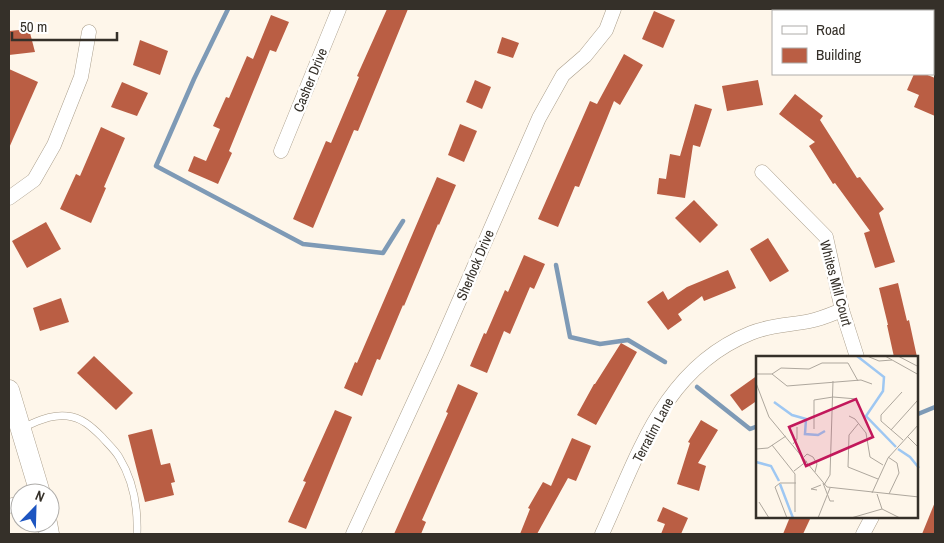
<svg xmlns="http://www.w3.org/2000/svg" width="944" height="543" font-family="'Archivo Narrow',sans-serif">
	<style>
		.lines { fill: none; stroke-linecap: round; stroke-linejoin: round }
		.stream { stroke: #7e9ab6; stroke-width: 4.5 }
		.building { fill: #ba5e44 }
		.service-casing { stroke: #aa9e8b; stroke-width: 8 }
		.minor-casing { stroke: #aa9e8b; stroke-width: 15 }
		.secondary-casing { stroke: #aa9e8b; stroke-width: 21 }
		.service { stroke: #fff; stroke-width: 7 }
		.minor { stroke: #fff; stroke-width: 14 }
		.secondary { stroke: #fff; stroke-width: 20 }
		.labels { text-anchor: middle; stroke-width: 5; stroke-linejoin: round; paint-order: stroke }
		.street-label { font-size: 14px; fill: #353029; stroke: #fff }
		.inset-river { fill: none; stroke: #9ec7f2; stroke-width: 2.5 }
		.inset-road { fill: none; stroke: #aea79d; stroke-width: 1 }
		.view { fill: #c2185b; fill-opacity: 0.15; stroke: #c2185b; stroke-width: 2.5 }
		.inset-edge { fill: none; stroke: #353029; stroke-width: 2.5 }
	</style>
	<rect width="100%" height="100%" fill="#fef6ea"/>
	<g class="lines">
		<g class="stream">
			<polyline points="228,9 194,79 156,166 303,244 383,253 403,221"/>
			<polyline points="556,265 570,337 600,344 628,340 665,362"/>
			<polyline points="697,387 750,429 758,426"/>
			<polyline points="918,414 935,407"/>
		</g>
	</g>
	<g class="building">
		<polygon points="387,9 408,9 358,131 354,130 313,228 293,219 326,141 331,143 359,77 357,76"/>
		<polygon points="654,11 675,20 663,48 642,39"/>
		<polygon points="271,15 289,22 276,52 270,50 229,151 232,153 218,184 188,171 194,156 206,161 220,129 213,126 226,97 229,98 247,56 253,59"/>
		<polygon points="29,29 35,52 9,55 9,31"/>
		<polygon points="502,37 519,43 513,58 497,53"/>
		<polygon points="140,40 168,51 160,75 133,65"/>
		<polygon points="624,54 643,65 620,105 614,101 579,187 575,186 558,227 538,219 590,101 597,104"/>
		<polygon points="9,69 38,82 9,148"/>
		<polygon points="914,74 925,74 935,78 935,116 914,107 919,95 907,90"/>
		<polygon points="475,80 491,87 482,109 466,102"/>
		<polygon points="758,80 763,105 727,111 722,86"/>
		<polygon points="122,82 148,93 137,116 111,107"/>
		<polygon points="795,94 823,116 820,120 857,178 860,177 884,209 879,213 895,262 875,268 864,233 870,231 835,183 833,184 809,146 815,142 779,114"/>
		<polygon points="695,104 712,109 700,147 693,145 685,198 657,194 659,178 666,179 670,154 680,156"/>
		<polygon points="460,124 477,131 464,162 448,155"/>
		<polygon points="101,127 125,138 104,187 106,188 91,223 60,209 76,174 80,176"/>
		<polygon points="437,177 456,185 439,225 438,224 404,306 403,305 380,360 377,359 362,396 344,388 355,362 357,363"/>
		<polygon points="694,200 718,225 700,243 675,218"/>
		<polygon points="46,222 61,249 27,268 12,241"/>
		<polygon points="768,238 789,271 770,282 750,249"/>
		<polygon points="524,255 545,264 534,289 530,287 510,334 504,331 487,373 470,366 484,333 486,334 505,290 508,292"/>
		<polygon points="728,270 736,288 704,301 702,296 678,314 682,320 668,330 647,302 663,291 668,300 687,287"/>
		<polygon points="898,283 907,321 909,320 917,357 894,357 887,325 888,325 879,288"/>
		<polygon points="61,298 69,322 40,331 33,308"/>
		<polygon points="621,343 637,352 596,425 577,415 594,384 595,384"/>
		<polygon points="94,356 133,393 116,410 77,373"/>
		<polygon points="758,375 758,400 742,411 730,395"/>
		<polygon points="458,384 478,393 422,520 426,522 421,534 394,534 448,413 446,412"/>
		<polygon points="335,410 352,417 306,529 288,522 306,482 303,481"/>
		<polygon points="701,420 718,430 698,463 706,466 699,491 677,484 690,443 688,442"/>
		<polygon points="152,429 161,465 170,463 175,482 171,483 174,495 145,502 128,435"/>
		<polygon points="572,438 591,446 576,481 568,478 537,534 520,534 530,509 528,508 543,482 551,486"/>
		<polygon points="935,502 935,534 922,534"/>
		<polygon points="663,507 688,518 681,534 661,534 665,524 657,521"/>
		<polygon points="790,517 811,517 803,534 783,534"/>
	</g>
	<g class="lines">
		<g class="service-casing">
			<path id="service" d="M23 427C37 422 51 414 67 416 81 417 92 427 102 437 107 443 115 450 119 457 133 480 138 508 137 534"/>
		</g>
		<g class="minor-casing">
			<g id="minor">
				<polyline points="281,151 339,9"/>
				<polyline points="762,172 826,237 842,310 857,357"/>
				<polyline points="9,198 34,180 54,145 81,77 89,32"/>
				<polyline points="9,506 20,503"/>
				<polyline points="353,534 436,354 539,118 563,75 585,56 606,30 614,9"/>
				<path d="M602 534C638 456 663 368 751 333 770 325 790 325 810 321 821 319 832 314 842 310"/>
				<polyline points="863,534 872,517"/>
			</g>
		</g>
		<g class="secondary-casing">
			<g id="secondary">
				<polyline points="9,390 40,493"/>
				<polyline points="47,523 49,534"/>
			</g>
		</g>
		<use href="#service" class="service"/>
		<use href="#minor" class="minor"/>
		<use href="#secondary" class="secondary"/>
	</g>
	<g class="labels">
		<g class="street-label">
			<text transform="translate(310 80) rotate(-68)" y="5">Casher Drive</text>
			<text transform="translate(475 265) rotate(-67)" y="5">Sherlock Drive</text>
			<text transform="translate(836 283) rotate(75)" y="5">Whites Mill Court</text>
			<text transform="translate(653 430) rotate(-62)" y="5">Terratim Lane</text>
		</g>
	</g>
	<g transform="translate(756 356)">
		<rect width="162" height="162" fill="#fef6ea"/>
		<path class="inset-river" d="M101 0 128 21 127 35 110 60 140 91M18 46 36 59 50 63 49 78 62 79 69 75M142 93 154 101 163 112M0 106 15 110 23 125M24 128 37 162"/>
		<path class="inset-road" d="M111 0 123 5 136 4M129 0 163 19M142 0 163 11M0 18H16L25 12 53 13 66 7H92L102 25M16 18 31 30 105 24 116 28M0 27 13 61 71 131 163 141M146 36 125 59V65L147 84M93 60 99 63 110 77 114 101 127 109M102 68 93 79 92 111 122 123M58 73V44L77 41 101 43M135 74 161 45M151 80 163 92M37 88 41 83V71M16 89 39 118V156M0 93 12 92 30 80M48 101 51 98 57 101 61 108 59 116M132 101 141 107 143 117 133 138M38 115 51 105M67 127 74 145H78M68 129 74 119 77 25M61 134 55 133 65 129M116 137 132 102 163 68M121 138 126 153 144 162M3 146 13 162M31 162 19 131 24 127H40M62 162 74 132M95 162 126 153"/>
		<path class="view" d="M100 43 117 81 50 110 33 71Z"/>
		<rect width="162" height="162" class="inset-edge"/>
	</g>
	<rect width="944" height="543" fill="none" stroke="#353029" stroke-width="20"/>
	<rect x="772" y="10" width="162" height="65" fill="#ffffff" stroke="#aeaca9"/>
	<rect x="782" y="26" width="25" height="8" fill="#ffffff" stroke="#aeaca9"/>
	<text x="816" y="35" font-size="15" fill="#353029">Road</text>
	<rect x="782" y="48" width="25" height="15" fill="#ba5e44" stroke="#aeaca9"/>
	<text x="816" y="60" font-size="15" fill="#353029">Building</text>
	<g transform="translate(35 508) rotate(23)"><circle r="24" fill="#ffffff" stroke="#aeaca9"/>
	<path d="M0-4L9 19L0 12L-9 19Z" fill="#1d55c1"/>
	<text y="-8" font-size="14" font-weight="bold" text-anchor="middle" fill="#353029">N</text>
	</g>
	<path d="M12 32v8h105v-8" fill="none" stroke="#353029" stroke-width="2.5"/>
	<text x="20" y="32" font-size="15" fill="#353029" stroke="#ffffff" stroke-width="4" paint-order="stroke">50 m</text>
</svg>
